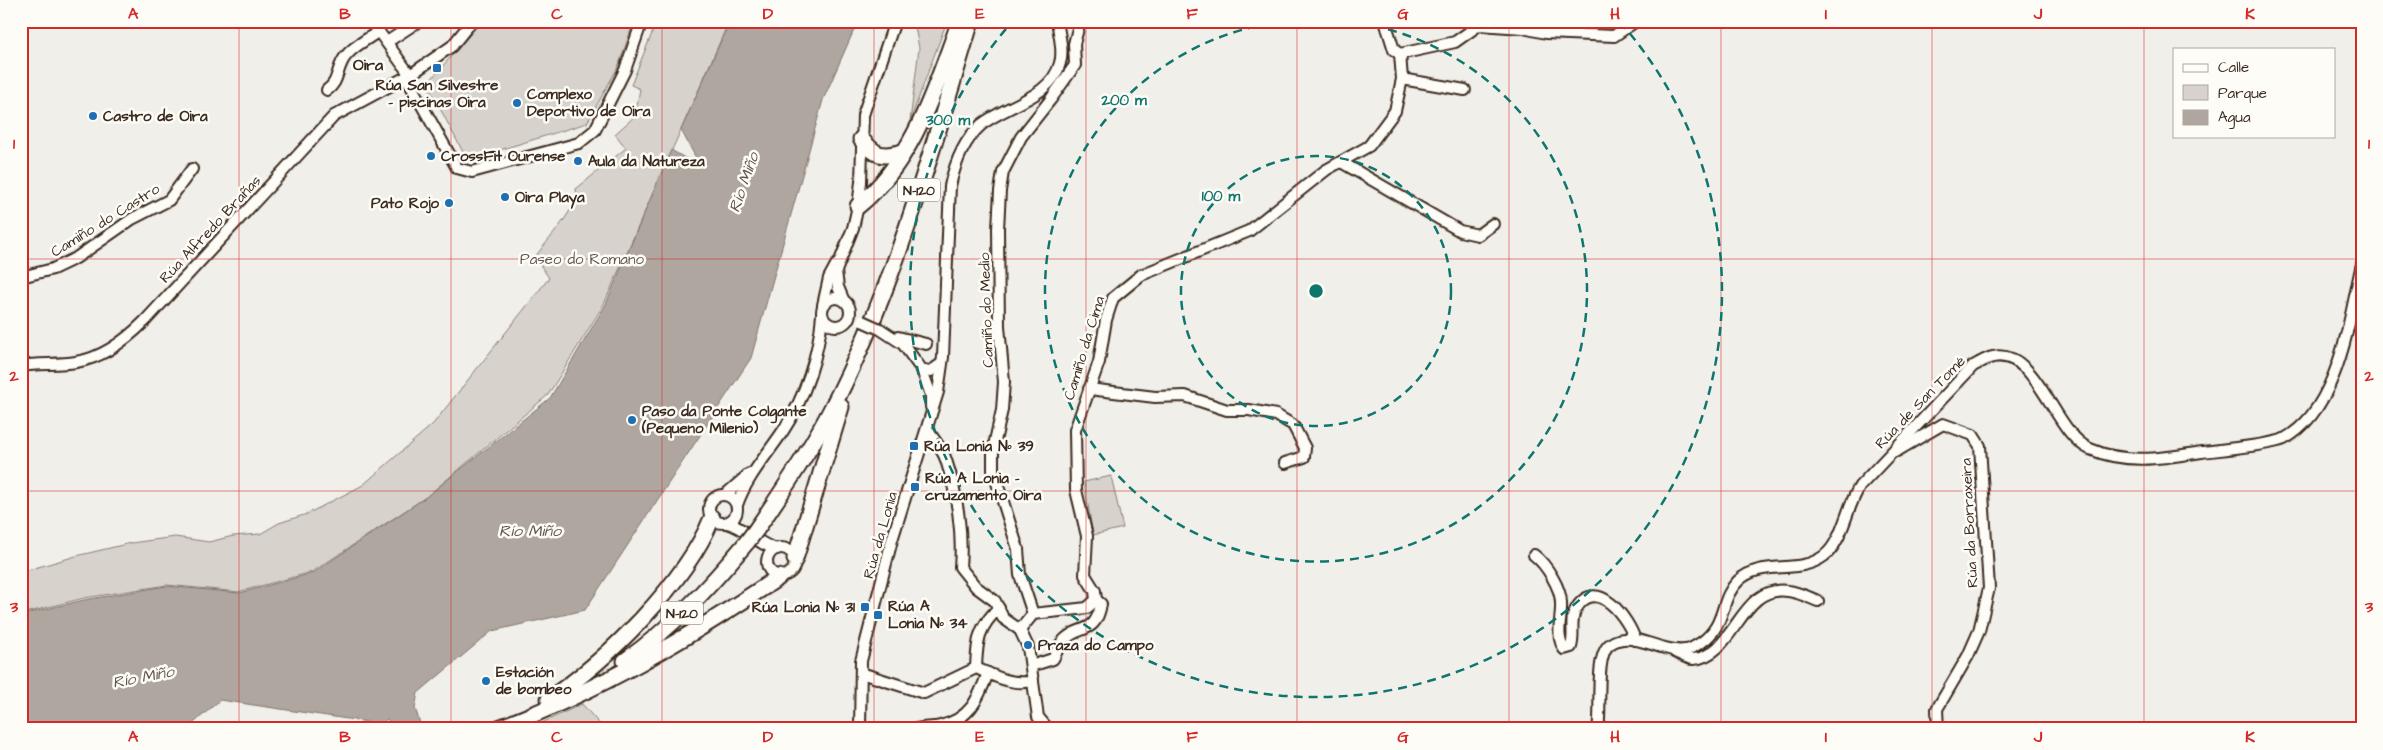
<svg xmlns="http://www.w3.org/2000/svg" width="2383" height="750" font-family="'Architects Daughter',sans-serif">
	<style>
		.green { fill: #d7d2cc; stroke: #897e75 }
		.water { fill: #aea69f; stroke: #80746b }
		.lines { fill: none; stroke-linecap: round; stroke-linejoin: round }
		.minor-casing { stroke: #3b2a1e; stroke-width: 14 }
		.highway-casing { stroke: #3b2a1e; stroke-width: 19 }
		.minor { stroke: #fdfcf7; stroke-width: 10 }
		.highway { stroke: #fdfcf7; stroke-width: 15 }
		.minor-bridge-casing { stroke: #3b2a1e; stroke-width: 14; stroke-linecap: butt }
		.highway-bridge-casing { stroke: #3b2a1e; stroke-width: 19; stroke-linecap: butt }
		.minor-bridge { stroke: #fdfcf7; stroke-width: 10 }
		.highway-bridge { stroke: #fdfcf7; stroke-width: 15 }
		.grid { fill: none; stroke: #d62828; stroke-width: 1; stroke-opacity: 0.55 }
		.ring { fill: none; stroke: #0f766e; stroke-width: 2.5; stroke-dasharray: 9 6 }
		.poi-dot { fill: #1f6fb2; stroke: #fdfcf7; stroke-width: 2 }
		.labels { text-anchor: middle; stroke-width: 5; stroke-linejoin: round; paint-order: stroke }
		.shield { fill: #fdfcf7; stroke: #75695f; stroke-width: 1 }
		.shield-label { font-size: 14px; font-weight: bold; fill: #3b2a1e }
		.poi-label { font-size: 15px; font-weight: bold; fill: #3b2a1e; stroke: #fdfcf7; text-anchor: start }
		.street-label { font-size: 15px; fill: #3b2a1e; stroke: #fdfcf7 }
		.park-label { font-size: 15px; fill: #62544a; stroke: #fdfcf7 }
		.neighbourhood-label { font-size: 16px; font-weight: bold; fill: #3b2a1e; stroke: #fdfcf7 }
		.water-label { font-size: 16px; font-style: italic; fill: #63554b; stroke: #fdfcf7 }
		.centre { fill: #0f766e; stroke: #fdfcf7; stroke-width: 2.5 }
		.ring-label { font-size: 15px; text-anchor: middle; font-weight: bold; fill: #0f766e; stroke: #fdfcf7; stroke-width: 5; stroke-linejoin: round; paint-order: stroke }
		.neatline { fill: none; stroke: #d62828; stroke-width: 2 }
		.grid-label { font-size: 16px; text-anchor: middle; font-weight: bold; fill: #d62828 }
	</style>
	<rect width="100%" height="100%" fill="#f1efea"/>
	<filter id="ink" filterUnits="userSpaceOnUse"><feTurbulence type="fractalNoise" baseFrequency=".02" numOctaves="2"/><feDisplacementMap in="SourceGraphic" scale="10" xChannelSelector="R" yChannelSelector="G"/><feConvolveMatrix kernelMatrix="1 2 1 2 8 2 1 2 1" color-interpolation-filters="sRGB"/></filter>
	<g filter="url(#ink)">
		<g class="green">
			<polygon points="482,21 634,21 618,67 587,123 474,158 463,152 427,84"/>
			<path d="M657 21H729L604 304 548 395 426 497 312 572 238 592 167 585 84 598 21 614V572L76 556 131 543 175 537 209 542 233 536 260 534 279 523 307 514 363 485 433 424 549 278 535 257C545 243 581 205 576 189L626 148 615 134 635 116 640 89 631 85Z"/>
			<polygon points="914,21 947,21 910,121 919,48"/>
			<polygon points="1111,476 1123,528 1093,535 1084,482"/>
			<polygon points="582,704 604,729 529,729"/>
		</g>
		<polygon class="water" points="730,21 858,21 823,100 751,358 585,610 492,631 418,693 415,708 422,729 394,729 387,719 381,724 220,700 187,729 21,729 21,615 84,600 166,586 240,593 313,573 426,497 550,398 606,304 671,150 692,162 696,158 681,130"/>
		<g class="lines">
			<g class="minor-casing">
				<g id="minor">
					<polyline points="371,21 410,75"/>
					<polyline points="1385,21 1394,50 1400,54"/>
					<polyline points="387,42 419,21"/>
					<polyline points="1400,54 1455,42 1479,25 1523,28 1546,33 1614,36 1636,21"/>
					<polyline points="406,77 457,168 472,172 579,143 595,130 625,70 642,21"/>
					<polyline points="1402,79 1465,90"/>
					<path d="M327 90C338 82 336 74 342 62 348 49 368 39 379 31"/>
					<polyline points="1341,162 1460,231 1478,235 1493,224"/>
					<polyline points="21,277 53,269 76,258 132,219 169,200 192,169"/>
					<circle cx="836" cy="312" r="14"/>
					<polyline points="843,299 838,287 836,271 853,228 858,206 861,182 863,115 895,21"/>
					<polyline points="823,305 829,278 836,265"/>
					<polyline points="880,329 903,344 922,370 931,371 941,364"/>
					<polyline points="898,337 926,344"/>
					<path d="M21 366C39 363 58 365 76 362 103 358 126 340 145 321L334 116 410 75 452 46 472 21"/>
					<polyline points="922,370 931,395 931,407"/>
					<polyline points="1089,389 1155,397 1185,396 1227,410 1249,410 1276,415 1293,425 1305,448 1304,457 1285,463"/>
					<path d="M928 430C934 440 943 450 946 460 957 493 963 533 960 567L976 587 995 601 1003 618 1020 630"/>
					<polyline points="1897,451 1943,424 1973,435 1980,446 1989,588 1979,631 1968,656 1937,709 1938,729"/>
					<circle cx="723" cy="509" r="14"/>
					<polyline points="725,495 749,474"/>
					<path d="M737 505C746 478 767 455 783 431 805 398 819 354 822 315"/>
					<path d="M727 523C746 528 758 545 777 549"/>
					<circle cx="781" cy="562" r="14"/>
					<path d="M1534 555C1546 564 1561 588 1561 603 1562 618 1555 635 1564 649L1571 647C1575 634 1569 620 1576 609 1597 574 1629 620 1635 640"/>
					<polyline points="1096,600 1095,591 1085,575 1087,536 1076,490 1075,430 1099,362 1106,320 1113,298 1141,275 1249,231 1326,170 1369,146 1395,111 1402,79 1400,54"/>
					<polyline points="1033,614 1020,575 1018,549 993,470 993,450 1002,410 1004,382 999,326 998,229 1000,191 1003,172 1021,137 1051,99 1075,65 1074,44 1080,21"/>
					<polyline points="1020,630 1028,647 1038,717 1048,729"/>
					<polyline points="1020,630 1033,614 1087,608 1096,600"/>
					<path d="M1675 652C1680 654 1687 659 1693 659 1736 656 1739 584 1788 591 1798 592 1808 597 1818 601"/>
					<path d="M1031 666 1053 659C1056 654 1058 646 1063 641 1080 623 1095 637 1101 604L1096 600"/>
					<path d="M976 668C977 641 978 627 999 608"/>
					<path d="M861 673 924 693 976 668C995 676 1012 686 1033 681"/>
					<path d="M860 729 861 661 892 540 938 392 943 357 950 186C955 163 963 141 981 125 1006 105 1052 97 1060 63 1064 51 1059 34 1057 21"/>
					<path d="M916 729C924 727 932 728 940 726 970 719 978 700 988 673"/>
					<path d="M1598 729C1602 710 1594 655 1610 644 1632 628 1661 654 1685 650 1690 650 1697 645 1702 642 1727 624 1719 600 1738 581 1762 558 1797 576 1824 556 1843 542 1846 507 1860 486L1973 366C1979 363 1987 358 1993 357 2038 348 2053 433 2090 449 2127 465 2164 458 2202 452 2218 450 2272 445 2284 439 2339 410 2349 318 2362 264"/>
				</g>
			</g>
			<g class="highway-casing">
				<g id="highway">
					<path d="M861 139C876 156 881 158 903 152"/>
					<path d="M858 206C915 160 935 87 960 21"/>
					<path d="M756 530C783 491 810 451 832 408 895 287 931 152 971 21"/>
					<polyline points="795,559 841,407"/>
					<path d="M625 661C672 628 710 586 747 542"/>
					<path d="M549 699C607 661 686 582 712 518"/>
					<path d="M496 729C597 692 690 637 779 577"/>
				</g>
			</g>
			<use href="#minor" class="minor"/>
			<use href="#highway" class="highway"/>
			<g class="minor-bridge-casing">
				<polyline id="minor-bridge" points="862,321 880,329"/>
			</g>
			<g class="highway-bridge-casing">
				<polyline id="highway-bridge" points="747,542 756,530"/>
			</g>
			<use href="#minor-bridge" class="minor-bridge"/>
			<use href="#highway-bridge" class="highway-bridge"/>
		</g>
	</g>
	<path class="grid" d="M239 21V729M451 21V729M662 21V729M874 21V729M1086 21V729M1297 21V729M1509 21V729M1721 21V729M1932 21V729M2144 21V729M21 259H2362M21 491H2362"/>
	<g class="ring">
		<circle cx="1316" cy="291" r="135"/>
		<path d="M1344 21A271 271 0 1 1 1288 21"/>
		<path d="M1620 22A406 406 0 1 1 1012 22"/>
	</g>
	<g class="poi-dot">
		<rect x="432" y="63" width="10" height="10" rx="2.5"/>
		<circle cx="517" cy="103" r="5"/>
		<circle cx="93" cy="116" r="5"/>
		<circle cx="431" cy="156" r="5"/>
		<circle cx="578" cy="161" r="5"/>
		<circle cx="505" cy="197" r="5"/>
		<circle cx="449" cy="203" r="5"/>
		<circle cx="632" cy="420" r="5"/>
		<rect x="909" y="441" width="10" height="10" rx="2.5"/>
		<rect x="910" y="482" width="10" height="10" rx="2.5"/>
		<rect x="860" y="602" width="10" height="10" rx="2.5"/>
		<rect x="873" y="610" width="10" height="10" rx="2.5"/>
		<circle cx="1028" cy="645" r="5"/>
		<circle cx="486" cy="681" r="5"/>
	</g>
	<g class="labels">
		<g class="shield">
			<rect x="898" y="178.5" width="42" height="23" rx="4"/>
			<rect x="661" y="601.5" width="42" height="23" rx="4"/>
		</g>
		<g class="shield-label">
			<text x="919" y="195">N-120</text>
			<text x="682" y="618">N-120</text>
		</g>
		<g class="poi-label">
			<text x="437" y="90" text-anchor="middle">Rúa San Silvestre<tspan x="437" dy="17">- piscinas Oira</tspan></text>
			<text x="527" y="99">Complexo<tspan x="527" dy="17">Deportivo de Oira</tspan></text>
			<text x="103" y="121">Castro de Oira</text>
			<text x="441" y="161">CrossFit Ourense</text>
			<text x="588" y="166">Aula da Natureza</text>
			<text x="515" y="202">Oira Playa</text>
			<text x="439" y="208" text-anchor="end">Pato Rojo</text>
			<text x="642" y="416">Paso da Ponte Colgante<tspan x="642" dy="17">(Pequeno Milenio)</tspan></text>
			<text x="924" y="451">Rúa Lonia Nº 39</text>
			<text x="925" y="483">Rúa A Lonia -<tspan x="925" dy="17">cruzamento Oira</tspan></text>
			<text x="888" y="611">Rúa A<tspan x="888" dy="17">Lonia Nº 34</tspan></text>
			<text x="855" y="612" text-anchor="end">Rúa Lonia Nº 31</text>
			<text x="1038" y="650">Praza do Campo</text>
			<text x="496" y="677">Estación<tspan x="496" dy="17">de bombeo</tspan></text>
		</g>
		<g class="street-label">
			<text transform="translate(105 220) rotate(-32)" y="5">Camiño do Castro</text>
			<text transform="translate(210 229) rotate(-47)" y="5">Rúa Alfredo Brañas</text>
			<text transform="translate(986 310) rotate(-92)" y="5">Camiño do Medio</text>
			<text transform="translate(1084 348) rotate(-73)" y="5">Camiño da Cima</text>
			<text transform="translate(1920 402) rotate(-46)" y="5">Rúa de San Tomé</text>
			<text transform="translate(1969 523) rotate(-93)" y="5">Rúa da Borraxeira</text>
			<text transform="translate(880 535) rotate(-74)" y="5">Rúa da Lonia</text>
		</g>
		<g class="park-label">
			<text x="582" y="264">Paseo do Romano</text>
		</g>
		<g class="neighbourhood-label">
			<text x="368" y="70">Oira</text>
		</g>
		<g class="water-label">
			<text transform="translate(743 182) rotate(-71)" y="6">Río Miño</text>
			<text x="530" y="536">Río Miño</text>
			<text transform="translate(143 676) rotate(-11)" y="6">Río Miño</text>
		</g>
	</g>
	<circle cx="1316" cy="291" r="8" class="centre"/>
	<g class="ring-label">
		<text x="1124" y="105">200 m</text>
		<text x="948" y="125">300 m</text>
		<text x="1221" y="201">100 m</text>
	</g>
	<rect width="2383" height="750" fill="none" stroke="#fdfcf7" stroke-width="55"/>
	<rect x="2173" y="48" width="162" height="90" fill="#fdfcf7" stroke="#afa8a0"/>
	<rect x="2183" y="64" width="25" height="8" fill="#fdfcf7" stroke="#afa8a0"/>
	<text x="2218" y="72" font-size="15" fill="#3b2a1e">Calle</text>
	<rect x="2183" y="85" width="25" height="15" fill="#d7d2cc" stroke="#afa8a0"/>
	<text x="2218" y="98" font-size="15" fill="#3b2a1e">Parque</text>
	<rect x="2183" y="110" width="25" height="15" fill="#aea69f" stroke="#afa8a0"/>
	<text x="2218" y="122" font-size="15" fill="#3b2a1e">Agua</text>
	<rect x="28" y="28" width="2328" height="694" class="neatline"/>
	<g class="grid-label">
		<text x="133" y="19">A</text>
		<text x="345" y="19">B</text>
		<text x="557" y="19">C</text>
		<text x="768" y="19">D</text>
		<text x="980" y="19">E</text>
		<text x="1192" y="19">F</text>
		<text x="1403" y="19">G</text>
		<text x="1615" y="19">H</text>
		<text x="1826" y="19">I</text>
		<text x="2038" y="19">J</text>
		<text x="2250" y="19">K</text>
		<text x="14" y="149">1</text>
		<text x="2369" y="149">1</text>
		<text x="14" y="381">2</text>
		<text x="2369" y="381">2</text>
		<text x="14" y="612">3</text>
		<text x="2369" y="612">3</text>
		<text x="133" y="742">A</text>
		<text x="345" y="742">B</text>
		<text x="557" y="742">C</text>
		<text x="768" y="742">D</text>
		<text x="980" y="742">E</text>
		<text x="1192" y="742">F</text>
		<text x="1403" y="742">G</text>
		<text x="1615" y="742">H</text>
		<text x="1826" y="742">I</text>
		<text x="2038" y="742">J</text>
		<text x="2250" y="742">K</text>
	</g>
</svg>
